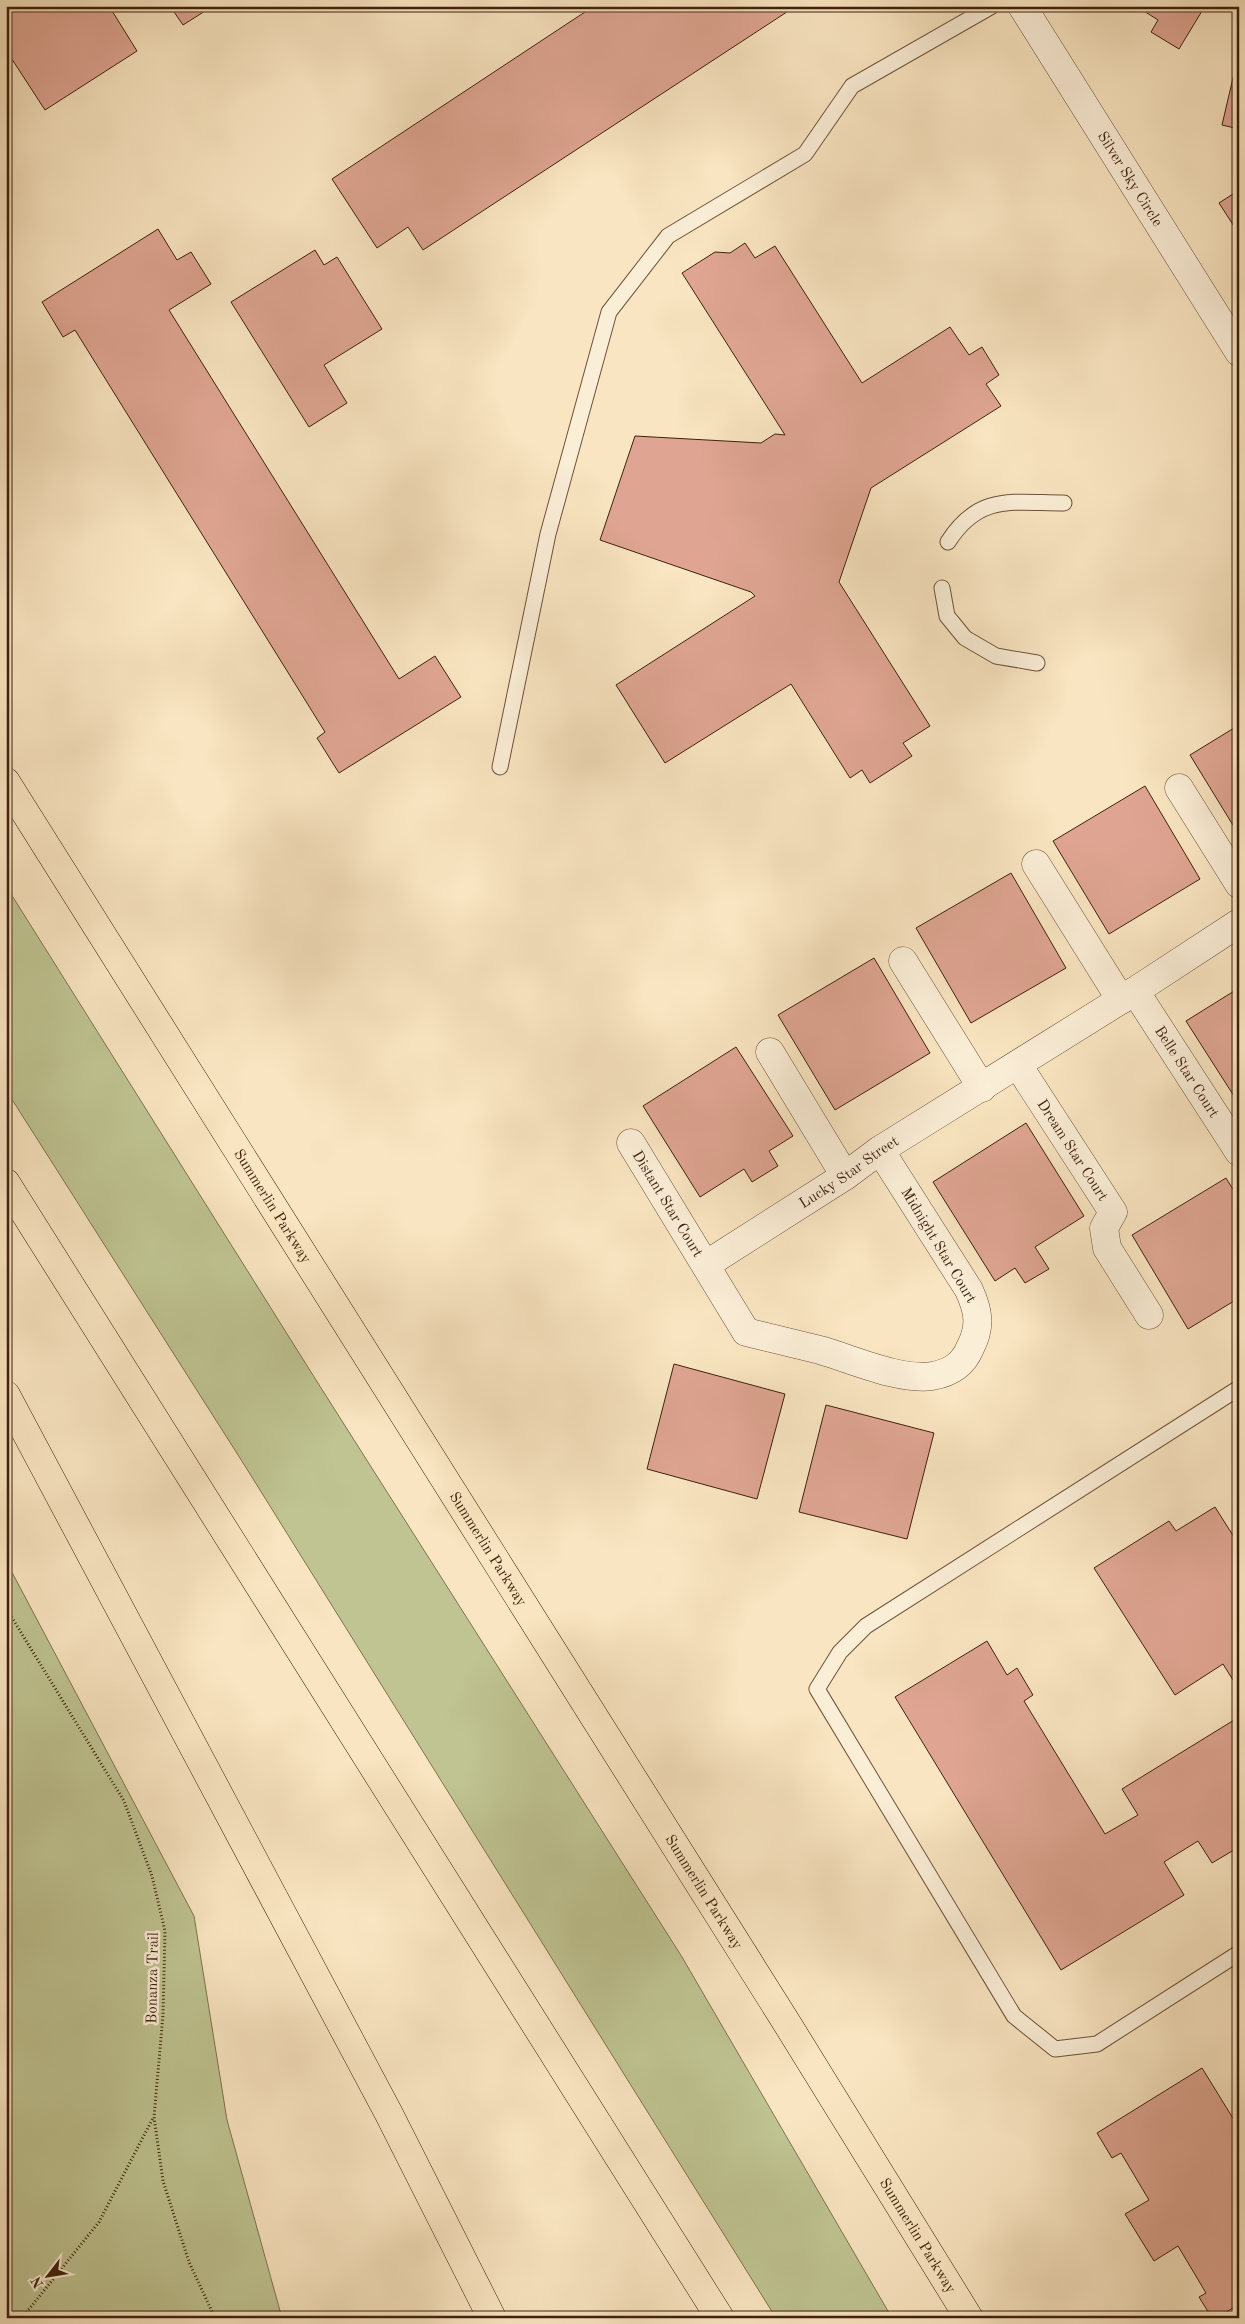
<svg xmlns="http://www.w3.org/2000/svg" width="1245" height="2324" font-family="'Old Standard TT',serif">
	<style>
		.green { fill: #bfc492; stroke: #7f7250 }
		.building { fill: #dfa592; stroke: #3f210d }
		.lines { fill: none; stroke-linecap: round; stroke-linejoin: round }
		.service-casing { stroke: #6e523a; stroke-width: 17 }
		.minor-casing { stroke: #6e523a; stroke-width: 29 }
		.motorway-casing { stroke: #3f210d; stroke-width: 29 }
		.path { stroke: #3f210d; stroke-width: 3; stroke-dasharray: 1 2.5; stroke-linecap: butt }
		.service { stroke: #fbeed7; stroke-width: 15 }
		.minor { stroke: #fbeed7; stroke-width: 28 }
		.motorway { stroke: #f9e5c1; stroke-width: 28 }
		.labels { text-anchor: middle; stroke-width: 5; stroke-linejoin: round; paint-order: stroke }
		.street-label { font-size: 15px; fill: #3f210d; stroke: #fbeed7 }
	</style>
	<rect width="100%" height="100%" fill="#f9e5c1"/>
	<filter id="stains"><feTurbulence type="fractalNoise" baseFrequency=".004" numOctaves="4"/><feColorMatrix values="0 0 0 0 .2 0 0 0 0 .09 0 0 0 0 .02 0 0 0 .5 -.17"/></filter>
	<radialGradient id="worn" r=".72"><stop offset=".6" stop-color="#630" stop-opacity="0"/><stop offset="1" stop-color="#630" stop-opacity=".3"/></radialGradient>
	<g class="green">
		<polygon points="6,886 316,1380 682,1957 892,2318 776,2318 245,1466 6,1090"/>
		<polygon points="6,1561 194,1916 227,2120 282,2318 6,2318"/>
	</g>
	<g class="building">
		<polygon points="6,6 109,6 137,51 45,110 6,50"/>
		<polygon points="170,6 213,6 183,25"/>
		<polygon points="594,6 796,6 423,250 408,227 377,248 332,179"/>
		<polygon points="1136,6 1205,6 1179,49 1151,32 1158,20"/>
		<polygon points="1236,65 1239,65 1239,129 1222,125"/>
		<polygon points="1239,190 1239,234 1219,203"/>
		<polygon points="158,229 177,260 191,252 211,284 169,310 399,679 435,656 461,697 339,773 317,738 325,732 75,330 63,337 42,302"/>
		<polygon points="745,243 755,258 775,246 862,383 950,327 969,355 982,347 999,375 986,384 1001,406 871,488 839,582 930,726 903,743 912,756 870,783 862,770 850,778 791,684 665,763 616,685 755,596 751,592 600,540 635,436 761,443 775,434 785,435 682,273 715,252 730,253"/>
		<polygon points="315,250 324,265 337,257 382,329 324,365 347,403 309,427 231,302"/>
		<polygon points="1239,725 1239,835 1190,755"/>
		<polygon points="1145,786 1200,879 1109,934 1053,841"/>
		<polygon points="1011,873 1066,968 971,1023 916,928"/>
		<polygon points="874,958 930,1053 835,1110 778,1015"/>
		<polygon points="1239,988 1239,1104 1186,1021"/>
		<polygon points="736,1047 793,1136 769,1151 778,1166 752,1182 744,1169 700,1197 643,1106"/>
		<polygon points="1026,1123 1084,1216 1035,1247 1049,1269 1025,1283 1015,1268 995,1281 933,1182"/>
		<polygon points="1226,1178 1239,1199 1239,1298 1188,1329 1132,1235"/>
		<polygon points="674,1364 785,1394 757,1499 647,1469"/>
		<polygon points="826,1405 934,1433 907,1539 799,1512"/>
		<polygon points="1215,1507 1239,1545 1239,1676 1233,1680 1223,1664 1175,1695 1094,1568 1169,1521 1176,1531"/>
		<polygon points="987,1641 1007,1675 1017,1668 1033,1695 1024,1701 1105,1834 1138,1815 1122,1789 1239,1717 1239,1847 1212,1863 1198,1841 1164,1862 1184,1895 1061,1970 895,1697"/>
		<polygon points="1202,2068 1239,2128 1239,2304 1217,2318 1212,2318 1199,2297 1206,2293 1178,2246 1154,2261 1125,2214 1149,2200 1121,2153 1112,2158 1097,2133"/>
	</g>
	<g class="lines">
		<g class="service-casing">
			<g id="service">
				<path d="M948 542C979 493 1013 503 1064 503"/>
				<polyline points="942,588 947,616 965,638 996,656 1037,663"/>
				<polyline points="500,767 548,534 609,312 668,236 805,154 852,86 992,6"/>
				<polyline points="1239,1388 866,1626 840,1652 817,1689 1014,2016 1055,2049 1097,2044 1239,1953"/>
			</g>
		</g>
		<g class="minor-casing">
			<g id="minor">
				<path id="s1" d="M1022 6 1239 352"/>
				<polyline points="1179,788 1239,884"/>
				<polyline points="1036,864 1121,1000"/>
				<polyline points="903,961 982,1088"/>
				<path id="s2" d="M1135 991 1239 1152"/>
				<polyline points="770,1052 845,1176"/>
				<path id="s3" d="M1018 1065 1113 1212 1104 1228 1107 1248 1149 1315"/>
				<path id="s4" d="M631 1143 746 1332C771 1338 796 1344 820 1350 852 1359 900 1381 932 1376 950 1373 963 1365 970 1348 981 1327 979 1312 969 1290L880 1150"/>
				<path id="s5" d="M707 1264 845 1176 880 1150 1135 991 1239 923"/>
			</g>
		</g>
		<g class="motorway-casing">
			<g id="motorway">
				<path id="s6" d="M6 782 788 2025 969 2318"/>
				<polyline points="6,1183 720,2318"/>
				<polyline points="6,1395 389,2114 492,2318"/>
			</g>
		</g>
		<g class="path">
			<polyline points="6,1608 124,1801 152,1876 165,1931 163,2015 154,2117 163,2181 189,2262 215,2318"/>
			<polyline points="22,2318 99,2222 153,2118"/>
		</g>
		<use href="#service" class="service"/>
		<use href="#minor" class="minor"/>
		<use href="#motorway" class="motorway"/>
	</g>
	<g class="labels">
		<g class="street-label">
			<text dy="5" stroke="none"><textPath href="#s1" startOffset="204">Silver Sky Circle</textPath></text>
			<text dy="5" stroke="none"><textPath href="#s2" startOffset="96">Belle Star Court</textPath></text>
			<text dy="5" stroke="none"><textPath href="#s3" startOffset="101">Dream Star Court</textPath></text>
			<text dy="5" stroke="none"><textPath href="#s5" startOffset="169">Lucky Star Street</textPath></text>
			<text dy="5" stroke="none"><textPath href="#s4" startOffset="71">Distant Star Court</textPath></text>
			<text dy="5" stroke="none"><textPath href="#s6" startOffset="501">Summerlin Parkway</textPath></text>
			<text transform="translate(939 1245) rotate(59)" y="5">Midnight Star Court</text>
			<text dy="5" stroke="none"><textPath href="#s6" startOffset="906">Summerlin Parkway</textPath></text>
			<text dy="5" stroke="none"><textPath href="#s6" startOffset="1311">Summerlin Parkway</textPath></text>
			<text transform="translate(152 1978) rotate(-89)" y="5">Bonanza Trail</text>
			<text dy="5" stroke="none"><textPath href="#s6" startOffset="1716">Summerlin Parkway</textPath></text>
		</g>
	</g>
	<rect width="1245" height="2324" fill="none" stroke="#f9e5c1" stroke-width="25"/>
	<rect x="8" y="8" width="1230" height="2309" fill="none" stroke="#3f210d" stroke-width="2.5"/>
	<rect x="12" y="12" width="1220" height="2299" fill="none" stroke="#3f210d"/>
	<g transform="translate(48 2276) rotate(239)" stroke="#fbeed7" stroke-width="4" paint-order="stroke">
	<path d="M0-4L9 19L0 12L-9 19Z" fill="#3f210d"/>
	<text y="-8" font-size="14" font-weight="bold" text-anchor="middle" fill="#3f210d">N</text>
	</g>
	<rect width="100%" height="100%" filter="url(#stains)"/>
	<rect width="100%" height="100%" fill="url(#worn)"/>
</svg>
